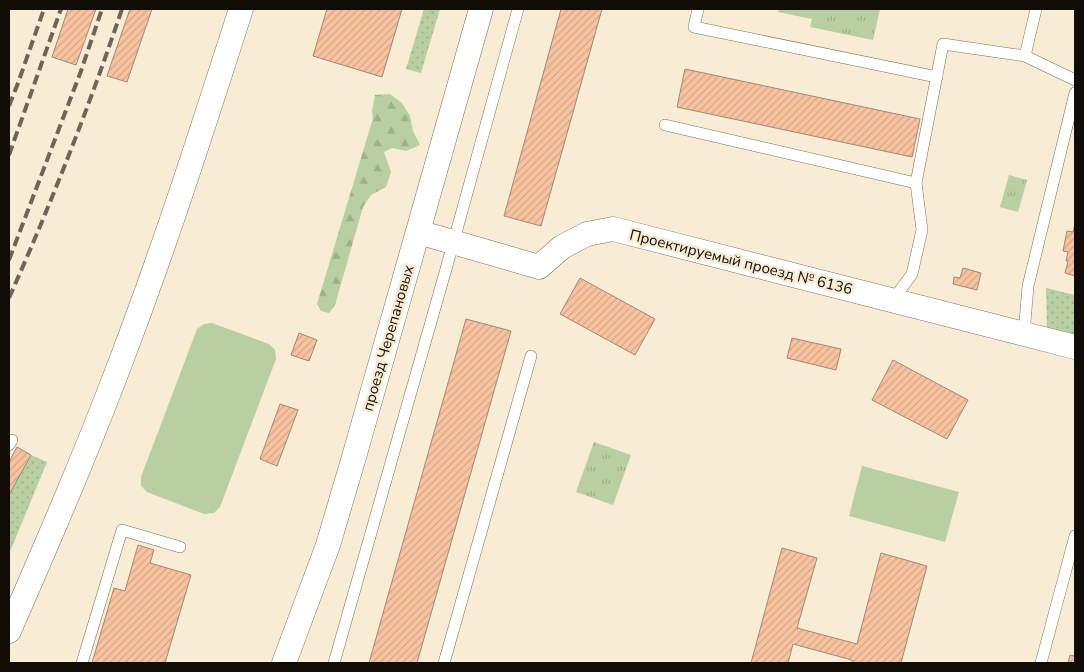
<svg xmlns="http://www.w3.org/2000/svg" width="1084" height="672" font-family="'Nunito Sans',sans-serif">
	<style>
		.grass { fill: url(#grass-dots) }
		.forest { fill: url(#forest-firs) }
		.park { fill: url(#park-tufts) }
		.pitch { fill: #b8cfa1 }
		.building { fill: url(#building-hatch); stroke: #9d887a }
		.lines { fill: none; stroke-linecap: round; stroke-linejoin: round }
		.lane-casing { stroke: #7a705c; stroke-width: 12 }
		.street-casing { stroke: #7a705c; stroke-width: 25 }
		.lane { stroke: #fff; stroke-width: 11 }
		.street { stroke: #fff; stroke-width: 24 }
		.rail { stroke: #6d6558; stroke-width: 4; stroke-dasharray: 10 5; stroke-linecap: butt }
		.labels { text-anchor: middle; stroke-width: 5; stroke-linejoin: round; paint-order: stroke }
		.street-label { font-size: 15px; fill: #110d06; stroke: #f8ecd5 }
	</style>
	<defs>
		<pattern id="grass-dots" width="8" height="8" patternUnits="userSpaceOnUse" patternTransform="scale(1.25)"><rect width="8" height="8" fill="#b8cfa1"/><path d="M2 2h.1M6 6h.1" fill="none" stroke="#9db189" stroke-width="1.8" stroke-linecap="round"/></pattern>
		<pattern id="forest-firs" width="22" height="20" patternUnits="userSpaceOnUse" patternTransform="scale(1.25)"><rect width="22" height="20" fill="#b8cfa1"/><path d="M5 1l3.5 6h-7zM16 11l3.5 6h-7z" fill="#9db189"/></pattern>
		<pattern id="park-tufts" width="24" height="20" patternUnits="userSpaceOnUse" patternTransform="scale(1.25)"><rect width="24" height="20" fill="#b8cfa1"/><path d="M3 7l-1-3M5 7V3M7 7l1-3M15 17l-1-3M17 17v-4M19 17l1-3" fill="none" stroke="#9db189"/></pattern>
		<pattern id="building-hatch" width="6" height="6" patternUnits="userSpaceOnUse" patternTransform="scale(1.25)"><rect width="6" height="6" fill="#f8c39e"/><path d="M-1 1l2-2M0 6l6-6M5 7l2-2" fill="none" stroke="#d4a687"/></pattern>
	</defs>
	<rect width="100%" height="100%" fill="#f8ecd5"/>
	<g class="grass">
		<polygon points="424,9 440,9 421,73 406,69"/>
		<polygon points="1046,288 1075,295 1075,338 1047,330"/>
		<polygon points="31,455 47,462 9,554 9,495"/>
	</g>
	<polygon class="forest" points="390,94 402,103 410,116 413,131 420,145 406,151 392,148 384,152 391,172 386,187 371,195 363,207 335,305 329,313 321,311 317,304 373,118 372,111 375,95"/>
	<g class="park">
		<polygon points="779,9 880,9 873,40 810,27 812,19 778,12"/>
		<polygon points="1009,175 1027,180 1018,212 1000,207"/>
		<polygon points="594,442 631,455 613,505 576,492"/>
	</g>
	<g class="pitch">
		<polygon points="212,323 269,344 275,350 276,359 220,507 214,513 204,514 147,492 141,486 141,477 197,329 204,324"/>
		<polygon points="862,466 959,492 945,542 849,516"/>
	</g>
	<g class="building">
		<polygon points="68,9 96,9 76,65 52,57"/>
		<polygon points="130,9 152,9 127,82 107,76"/>
		<polygon points="327,9 402,9 382,77 313,56"/>
		<polygon points="561,9 602,9 541,226 504,216"/>
		<polygon points="685,69 920,119 912,157 677,107"/>
		<polygon points="1075,224 1075,276 1065,273 1068,261 1066,261 1068,252 1063,251 1067,231 1073,232"/>
		<polygon points="963,268 981,273 977,290 953,284 954,277 960,278"/>
		<polygon points="580,278 655,319 635,355 560,314"/>
		<polygon points="466,319 511,331 417,663 369,663"/>
		<polygon points="299,333 317,340 309,361 291,355"/>
		<polygon points="792,338 841,349 836,370 787,358"/>
		<polygon points="893,360 968,400 947,439 872,400"/>
		<polygon points="280,404 298,410 277,466 260,459"/>
		<polygon points="17,447 31,455 9,495 9,462"/>
		<polygon points="138,545 154,550 150,563 191,575 165,663 92,663 114,588 125,591"/>
		<polygon points="782,548 817,558 797,628 857,644 881,553 927,566 901,663 852,663 852,660 793,644 788,663 751,663"/>
		<polygon points="1075,651 1075,663 1068,663 1070,655 1074,656"/>
	</g>
	<g class="lines">
		<g class="lane-casing">
			<g id="lane">
				<polyline points="698,9 694,27 937,77"/>
				<polyline points="1025,56 1075,80"/>
				<polyline points="665,125 916,183"/>
				<polyline points="892,301 912,274 922,230 916,183 943,44 1025,56 1036,9"/>
				<polyline points="1024,334 1028,286 1075,93"/>
				<polyline points="9,445 12,440"/>
				<polyline points="82,663 122,530 180,547"/>
				<polyline points="334,663 446,269 518,9"/>
				<polyline points="444,663 531,356"/>
				<polyline points="1041,663 1075,536"/>
			</g>
		</g>
		<g class="street-casing">
			<g id="street">
				<polyline points="418,232 539,267 562,247 587,234 613,229 1075,347"/>
				<path d="M9 631C50 537 91 442 127 345 169 234 205 121 241 9"/>
				<polyline points="284,663 328,545 354,457 481,9"/>
			</g>
		</g>
		<use href="#lane" class="lane"/>
		<use href="#street" class="street"/>
		<g class="rail">
			<polyline points="9,106 18,83 44,9"/>
			<polyline points="9,155 61,9"/>
			<polyline points="9,260 81,71 102,9"/>
			<path d="M9 298C51 204 89 107 122 9"/>
		</g>
	</g>
	<g class="labels">
		<g class="street-label">
			<text transform="translate(741 262) rotate(14)" y="5">Проектируемый проезд № 6136</text>
			<text transform="translate(388 338) rotate(-74)" y="5">проезд Черепановых</text>
		</g>
	</g>
	<rect width="1084" height="672" fill="none" stroke="#110d06" stroke-width="20"/>
</svg>
